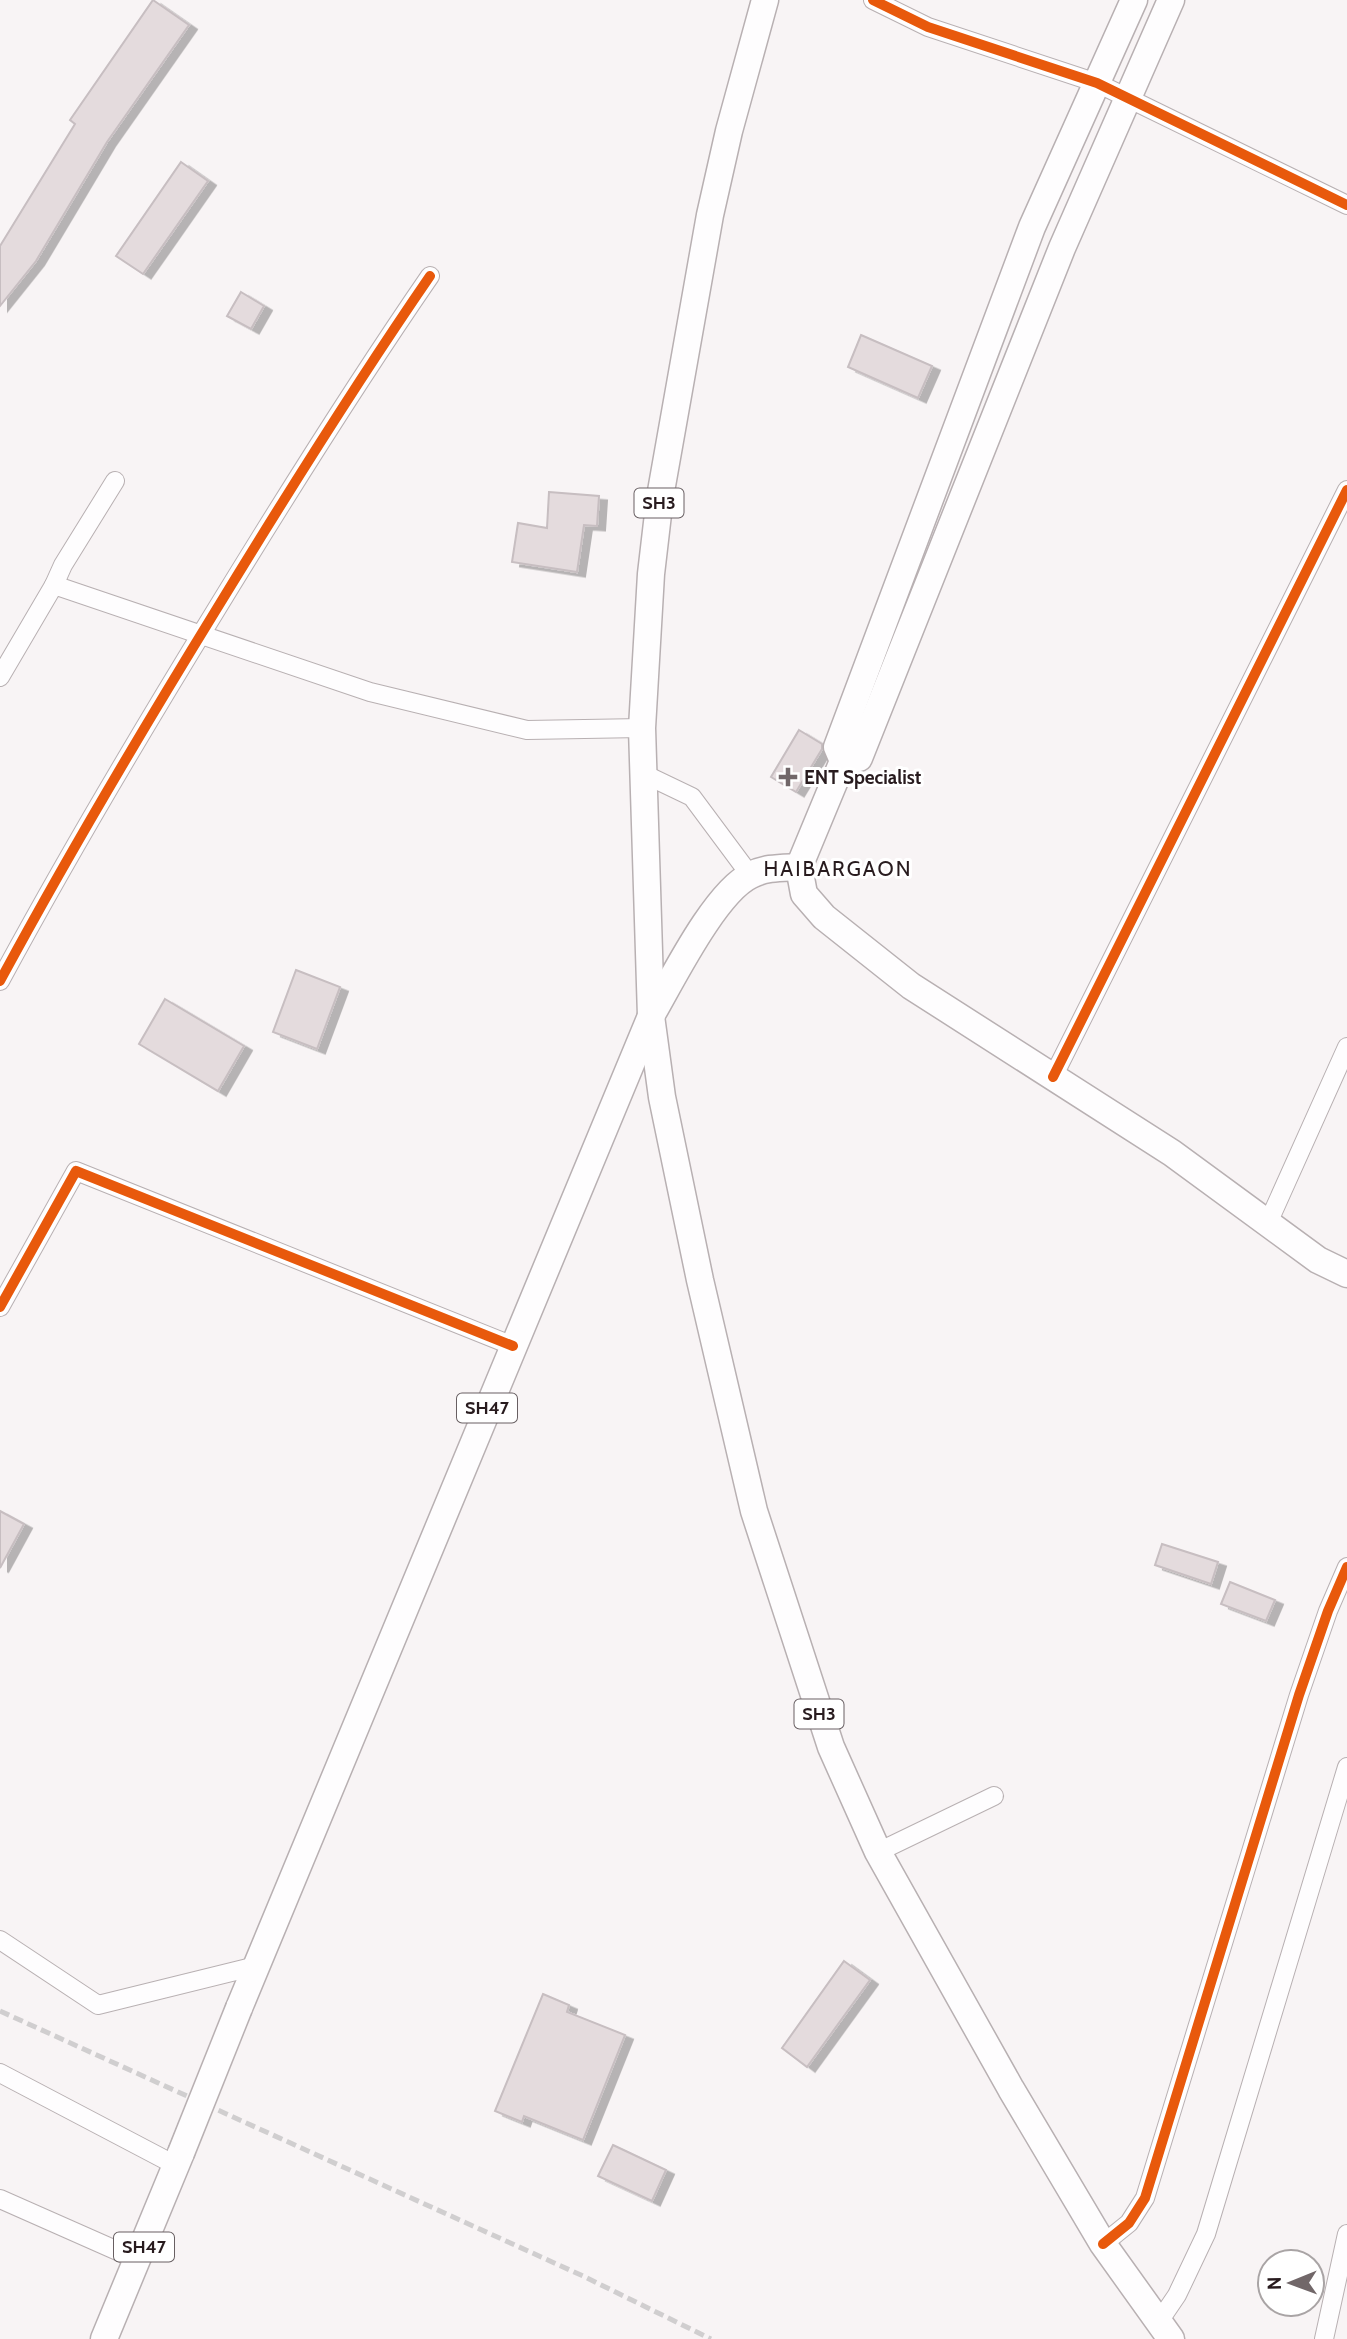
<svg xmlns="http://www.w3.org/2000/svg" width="1347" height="2339" font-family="Cabin,sans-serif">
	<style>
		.building { fill: #e4dbdd; stroke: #c7bec1; stroke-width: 2; filter: url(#shadow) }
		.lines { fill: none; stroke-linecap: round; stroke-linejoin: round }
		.street-casing { stroke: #b8b0b2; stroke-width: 20 }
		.primary-casing { stroke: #b8b0b2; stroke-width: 29 }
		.street { stroke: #fefdfe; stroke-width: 18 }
		.primary { stroke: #fefdfe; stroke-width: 26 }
		.rail { stroke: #d0cecf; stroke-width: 5; stroke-dasharray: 10 5; stroke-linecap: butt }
		.primary-bridge-casing { stroke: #b8b0b2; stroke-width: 29; stroke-linecap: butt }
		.primary-bridge { stroke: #fefdfe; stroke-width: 26 }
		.cycleway-casing { stroke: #fff; stroke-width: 15 }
		.cycleway { stroke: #e8590c; stroke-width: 10 }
		.poi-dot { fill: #716769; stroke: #fff; stroke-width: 2.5 }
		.labels { text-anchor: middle; stroke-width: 6; stroke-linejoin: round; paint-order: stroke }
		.shield { fill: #fff; stroke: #685f62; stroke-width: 2 }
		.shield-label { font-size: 18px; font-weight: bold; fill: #281b1e }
		.poi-label { font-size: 19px; font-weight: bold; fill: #281b1e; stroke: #fff; text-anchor: start }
		.neighbourhood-label { font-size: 21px; letter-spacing: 2px; fill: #281b1e; stroke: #fff }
	</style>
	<defs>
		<filter id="shadow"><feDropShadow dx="8" dy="4.5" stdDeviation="0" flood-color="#0004"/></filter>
	</defs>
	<rect width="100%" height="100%" fill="#f8f4f5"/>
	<g class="building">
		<polygon points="153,0 189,25 107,142 36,261 0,306 0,246 75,124 70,120"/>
		<polygon points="181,162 208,181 143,274 116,256"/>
		<polygon points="241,292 264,306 251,329 227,316"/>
		<polygon points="861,335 932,366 918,398 848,367"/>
		<polygon points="549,492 599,496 597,526 584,525 577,572 512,562 518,523 547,528"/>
		<polygon points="799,730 822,744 822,749 796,792 771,777"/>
		<polygon points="296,970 340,987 317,1049 273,1032"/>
		<polygon points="165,999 244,1046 218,1091 139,1044"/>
		<polygon points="0,1511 24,1524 0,1568"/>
		<polygon points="1162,1544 1218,1562 1211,1584 1155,1565"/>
		<polygon points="1230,1582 1275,1600 1266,1621 1221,1604"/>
		<polygon points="844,1961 870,1980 807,2067 782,2048"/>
		<polygon points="543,1994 569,2005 567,2012 625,2035 583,2140 524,2116 522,2122 495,2111"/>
		<polygon points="613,2145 666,2170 652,2201 598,2176"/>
	</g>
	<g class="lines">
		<g class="street-casing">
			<g id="street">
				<polyline points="873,0 928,27 1097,83 1347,205"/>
				<polyline points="54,585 63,565 115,481"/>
				<polyline points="0,677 54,585 370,692 527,730 642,728"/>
				<polyline points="644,774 692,797 750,875"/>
				<path d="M0 981C68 855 141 732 216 610 285 497 355 385 430 276"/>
				<polyline points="1053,1077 1347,490"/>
				<polyline points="1268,1223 1347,1047"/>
				<polyline points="0,1307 76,1171 513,1346"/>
				<polyline points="878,1852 994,1796"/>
				<polyline points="0,1940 98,2005 256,1966"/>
				<polyline points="0,2073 177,2166"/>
				<polyline points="0,2199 138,2260"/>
				<polyline points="1103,2244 1129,2223 1145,2198 1299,1695 1328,1611 1347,1567"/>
				<polyline points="1158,2323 1177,2295 1206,2234 1347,1767"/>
				<polyline points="1324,2339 1347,2234"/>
			</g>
		</g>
		<g class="primary-casing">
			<g id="primary">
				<polyline points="765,0 729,131 710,215 660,497 651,574 642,728 651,1016 662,1097 700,1280 754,1511 831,1747 878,1852 1011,2089 1103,2244 1171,2339"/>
				<polyline points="1134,0 1032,227 837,747 843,761 799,867 804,894 824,917 911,986 1172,1153 1318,1260 1347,1274"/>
				<polyline points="843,761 859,758 1062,248 1171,0"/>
				<path d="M239 2008 651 1016C672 980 715 892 751 875 766 867 783 868 799 867"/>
				<polyline points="104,2339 181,2153"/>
			</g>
		</g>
		<use href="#street" class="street"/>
		<use href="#primary" class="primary"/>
		<polyline class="rail" points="0,2011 583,2276 711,2339"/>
		<g class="primary-bridge-casing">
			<polyline id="primary-bridge" points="181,2153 239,2008"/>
		</g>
		<use href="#primary-bridge" class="primary-bridge"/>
		<g class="cycleway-casing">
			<g id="cycleway">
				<polyline points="873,0 928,27 1097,83 1347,205"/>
				<path d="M0 981C68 855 141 732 216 610 285 497 355 385 430 276"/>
				<polyline points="1053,1077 1347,490"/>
				<polyline points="0,1307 76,1171 513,1346"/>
				<polyline points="1103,2244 1129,2223 1145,2198 1299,1695 1328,1611 1347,1567"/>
			</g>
		</g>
		<use href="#cycleway" class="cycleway"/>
	</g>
	<path class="poi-dot" d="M784.5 766.5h7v7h7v7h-7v7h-7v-7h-7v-7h7z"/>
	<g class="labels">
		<g class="shield">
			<rect x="634.5" y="488.5" width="49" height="29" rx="5"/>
			<rect x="457" y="1393.5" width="60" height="29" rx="5"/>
			<rect x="794.5" y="1699.5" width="49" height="29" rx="5"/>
			<rect x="114" y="2232.5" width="60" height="29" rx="5"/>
		</g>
		<g class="shield-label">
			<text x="659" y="509">SH3</text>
			<text x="487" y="1414">SH47</text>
			<text x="819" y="1720">SH3</text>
			<text x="144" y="2253">SH47</text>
		</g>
		<g class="poi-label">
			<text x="804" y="784">ENT Specialist</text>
		</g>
		<g class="neighbourhood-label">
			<text x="838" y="876">HAIBARGAON</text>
		</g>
	</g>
	<g transform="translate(1291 2283) rotate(269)"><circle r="33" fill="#ffffff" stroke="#a9a4a5" stroke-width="2"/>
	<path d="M0-5L12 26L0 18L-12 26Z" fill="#716769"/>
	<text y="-10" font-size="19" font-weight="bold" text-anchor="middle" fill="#281b1e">N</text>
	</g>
</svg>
